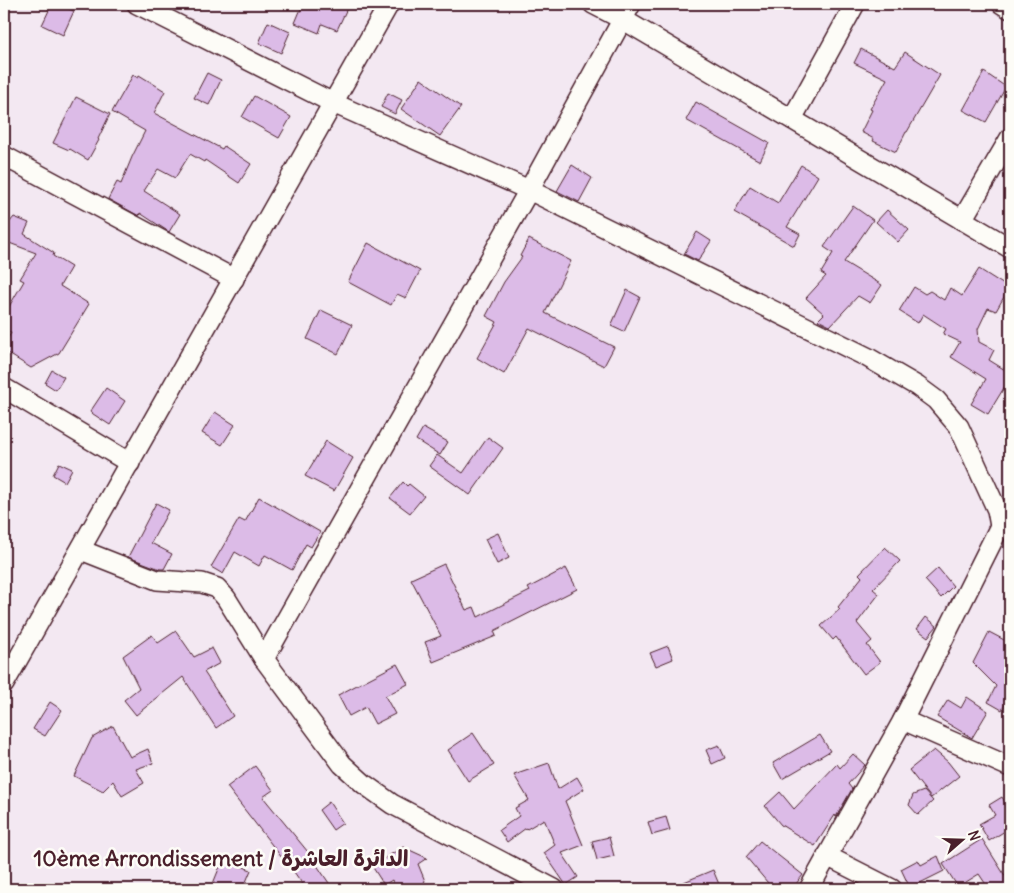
<svg xmlns="http://www.w3.org/2000/svg" width="1014" height="893" font-family="Delius,'Playpen Sans Arabic',sans-serif">
	<style>
		.building { fill: #dcbbe7; stroke: #4a1f2b }
		.lines { fill: none; stroke-linecap: round; stroke-linejoin: round }
		.street-casing { stroke: #4a1f2b; stroke-width: 22 }
		.street { stroke: #fdfcf7; stroke-width: 19 }
		.labels { text-anchor: middle; stroke-width: 5; stroke-linejoin: round; paint-order: stroke }
		.district-label { font-size: 22px; font-weight: bold; fill: #4a1f2b; stroke: #fdfcf7 }
	</style>
	<rect width="100%" height="100%" fill="#f3e8f2"/>
	<filter id="ink" filterUnits="userSpaceOnUse"><feTurbulence type="fractalNoise" baseFrequency=".02" numOctaves="2"/><feDisplacementMap in="SourceGraphic" scale="10" xChannelSelector="R" yChannelSelector="G"/><feConvolveMatrix kernelMatrix="1 2 1 2 8 2 1 2 1" color-interpolation-filters="sRGB"/></filter>
	<g filter="url(#ink)">
		<g class="building">
			<polygon points="52,4 57,4 74,11 63,35 42,25"/>
			<polygon points="303,4 349,4 337,30 322,24 319,33 295,23"/>
			<polygon points="268,22 290,32 281,53 259,43"/>
			<polygon points="861,49 895,67 905,52 940,75 907,132 906,132 896,152 873,141 874,139 861,132 872,110 870,109 887,79 854,63"/>
			<polygon points="984,72 1006,87 986,122 963,110"/>
			<polygon points="207,73 221,80 209,105 194,98"/>
			<polygon points="133,75 138,78 139,75 165,91 154,113 222,149 224,146 251,164 239,183 205,160 204,162 190,154 175,178 158,169 144,191 180,214 169,232 140,213 139,216 108,199 117,182 121,184 132,157 145,131 112,112"/>
			<polygon points="421,79 461,107 440,136 401,109"/>
			<polygon points="388,93 402,100 395,114 381,107"/>
			<polygon points="254,96 291,117 279,138 242,117"/>
			<polygon points="76,97 110,114 98,139 99,140 88,160 70,149 69,150 53,143"/>
			<polygon points="696,102 769,143 760,161 686,120"/>
			<polygon points="572,165 592,178 579,202 557,191"/>
			<polygon points="801,165 818,176 787,227 800,234 794,246 734,212 750,186 778,203"/>
			<polygon points="853,206 873,220 844,262 882,285 870,303 858,296 830,326 818,320 824,314 806,298 826,276 821,273 833,253 824,247"/>
			<polygon points="887,210 909,230 898,242 876,222"/>
			<polygon points="14,217 29,223 24,234 54,253 53,256 71,267 60,286 89,304 59,353 31,368 4,351 4,345 11,333 4,329 4,315 24,281 20,279 36,253 4,241 4,229"/>
			<polygon points="697,232 711,241 698,261 684,254"/>
			<polygon points="529,239 571,261 545,313 614,347 604,366 529,328 504,374 477,358 497,322 486,316 504,282 522,257 520,256"/>
			<polygon points="368,243 420,271 406,298 397,294 391,305 348,282"/>
			<polygon points="979,269 1009,288 996,311 988,308 978,329 979,342 994,350 989,360 1010,373 1010,378 988,414 971,404 986,379 951,357 960,342 943,334 946,329 923,314 918,323 899,311 914,287 925,294 930,291 944,300 950,288 962,296"/>
			<polygon points="627,290 640,297 624,332 611,326"/>
			<polygon points="321,310 352,325 338,354 307,339"/>
			<polygon points="52,370 64,377 56,390 45,383"/>
			<polygon points="106,388 125,401 110,425 90,412"/>
			<polygon points="215,412 235,425 222,445 202,433"/>
			<polygon points="423,428 448,442 440,455 416,440"/>
			<polygon points="488,437 503,448 470,495 429,466 437,455 463,473"/>
			<polygon points="326,441 353,458 334,491 305,476"/>
			<polygon points="59,463 72,469 65,482 53,475"/>
			<polygon points="403,482 407,486 409,484 424,496 410,513 390,498"/>
			<polygon points="259,497 320,532 311,547 306,544 292,570 265,555 259,566 235,552 223,574 211,567 239,519 245,522"/>
			<polygon points="156,503 169,510 151,543 172,554 164,569 160,569 128,557"/>
			<polygon points="498,533 509,558 497,564 485,539"/>
			<polygon points="885,547 900,561 873,589 879,594 857,623 872,641 867,645 880,662 864,674 836,637 833,640 821,626 840,609 838,607 862,577 859,574"/>
			<polygon points="444,564 466,610 474,607 478,617 530,591 528,588 566,568 577,589 494,631 496,636 433,662 425,642 441,636 411,579"/>
			<polygon points="938,568 953,586 941,598 925,580"/>
			<polygon points="926,617 937,626 928,637 917,629"/>
			<polygon points="176,631 194,657 212,648 220,663 204,672 233,716 216,728 183,677 136,715 124,700 139,688 123,656 152,635 158,643"/>
			<polygon points="989,632 1010,643 1010,701 1008,699 1002,710 988,702 996,686 973,663"/>
			<polygon points="668,646 673,659 656,666 650,653"/>
			<polygon points="397,664 408,684 385,696 395,714 375,724 366,707 349,716 338,695"/>
			<polygon points="967,697 988,711 972,738 937,717 948,700 961,708"/>
			<polygon points="50,702 62,710 45,736 33,729"/>
			<polygon points="113,726 130,757 148,749 153,763 136,769 144,783 122,796 113,781 103,791 74,776 92,738"/>
			<polygon points="473,733 494,765 468,781 448,750"/>
			<polygon points="820,735 830,751 782,779 773,763"/>
			<polygon points="719,745 725,758 712,764 706,750"/>
			<polygon points="934,750 948,762 959,776 931,798 909,770"/>
			<polygon points="853,754 865,765 848,784 852,789 836,817 835,815 815,846 781,825 765,806 780,792 794,809 837,764 840,768"/>
			<polygon points="549,763 558,789 577,777 584,789 565,801 583,845 562,853 578,877 566,885 544,853 555,845 544,819 527,829 526,828 507,842 499,830 519,816 515,808 529,800 514,775"/>
			<polygon points="255,766 273,790 263,797 308,852 333,889 306,889 287,862 286,863 227,787"/>
			<polygon points="924,791 933,801 918,815 909,805 913,795"/>
			<polygon points="1002,797 1008,807 1010,805 1010,840 1005,831 989,841 979,824 995,815 989,805"/>
			<polygon points="329,802 343,823 333,830 319,810"/>
			<polygon points="666,817 670,830 652,835 648,822"/>
			<polygon points="609,837 614,856 597,860 592,841"/>
			<polygon points="982,839 1009,882 997,889 989,889 979,874 958,887 943,864"/>
			<polygon points="760,841 803,875 792,889 773,889 746,857"/>
			<polygon points="403,847 427,858 418,864 425,881 419,889 396,889 392,880 384,885 372,866"/>
			<polygon points="938,856 944,871 910,888 901,869 918,860 921,865"/>
			<polygon points="223,859 251,870 243,889 220,889 212,886"/>
			<polygon points="713,870 721,889 667,889"/>
		</g>
		<g class="lines">
			<g class="street-casing">
				<g id="street">
					<polyline points="137,4 333,103 529,190 867,357 917,386 936,400 959,427 997,510 1000,526 903,720 809,889"/>
					<polyline points="593,4 622,19 1010,248"/>
					<polyline points="1002,4 1010,9"/>
					<polyline points="792,119 855,4"/>
					<polyline points="4,156 234,279"/>
					<polyline points="962,220 1010,138"/>
					<polyline points="4,388 130,463"/>
					<polyline points="81,550 157,580 202,583 217,588 226,598 264,659 342,764 364,784 392,804 554,889"/>
					<polyline points="264,659 529,190 631,4"/>
					<polyline points="4,684 389,4"/>
					<polyline points="903,720 1010,767"/>
					<polyline points="827,856 892,889"/>
				</g>
			</g>
			<use href="#street" class="street"/>
		</g>
	</g>
	<g class="labels">
		<g class="district-label">
			<text x="221" y="866">10ème Arrondissement / الدائرة العاشرة</text>
		</g>
	</g>
	<rect width="1014" height="893" fill="none" stroke="#fdfcf7" stroke-width="20"/>
	<rect x="10" y="10" width="994" height="873" fill="none" stroke="#4a1f2b" stroke-width="2" filter="url(#ink)"/>
	<g transform="translate(962 840) rotate(70)" stroke="#fdfcf7" stroke-width="4" paint-order="stroke">
	<path d="M0-4L9 19L0 12L-9 19Z" fill="#4a1f2b"/>
	<text y="-8" font-size="14" font-weight="bold" text-anchor="middle" fill="#4a1f2b">N</text>
	</g>
</svg>
